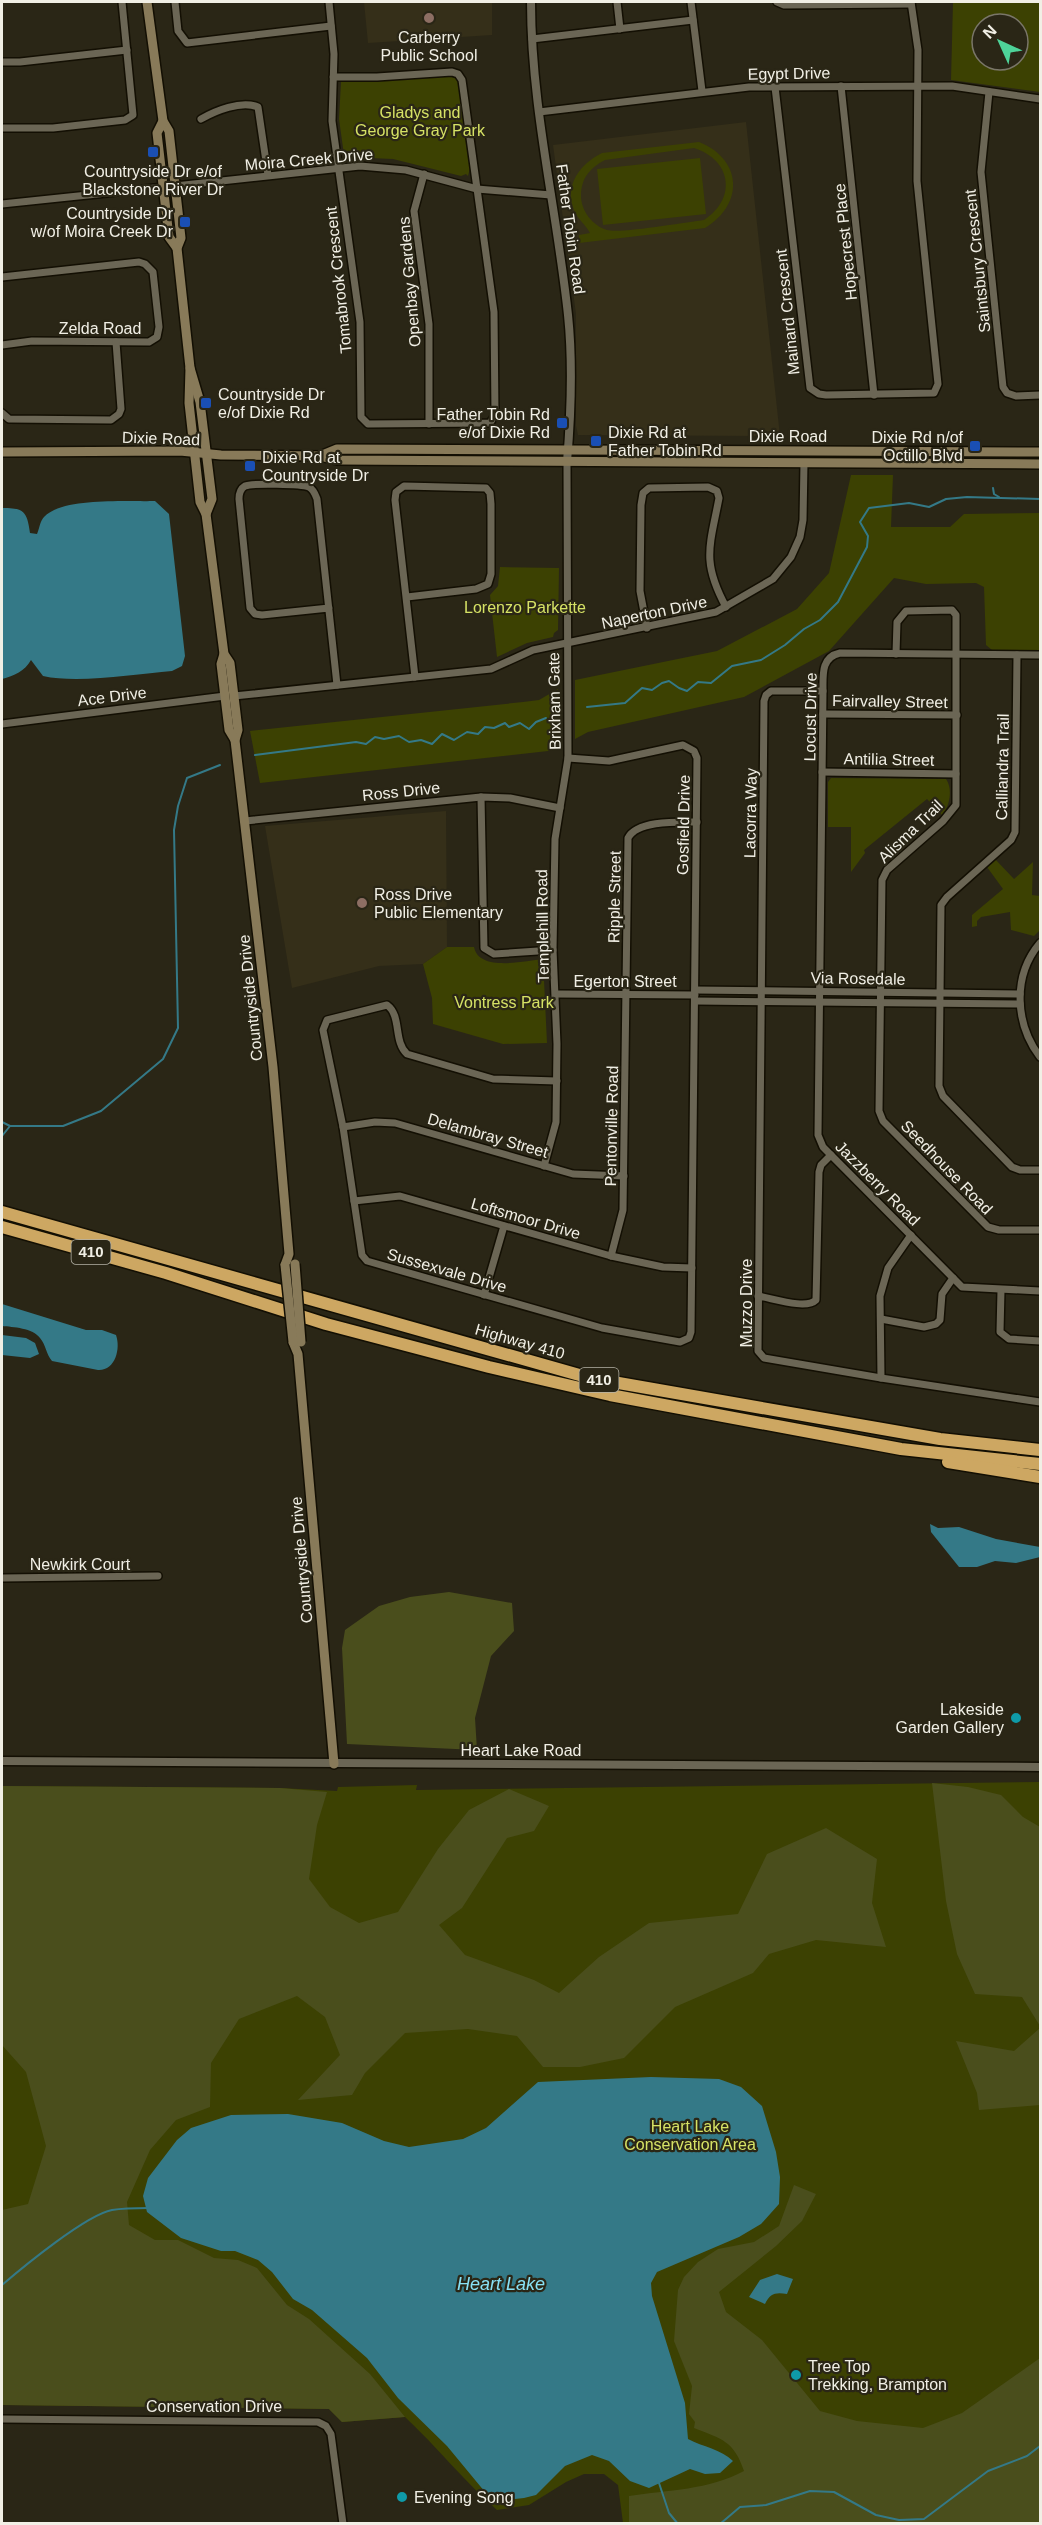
<svg xmlns="http://www.w3.org/2000/svg" width="1042" height="2525" font-family="Arial,sans-serif">
	<style>
		.built { fill: #352f19 }
		.green { fill: #3c4102; fill-rule: evenodd }
		.forest { fill: #4a4e1c }
		.water { fill: #347987 }
		.lines { fill: none; stroke-linecap: round; stroke-linejoin: round }
		.stream { stroke: #347987; stroke-width: 2 }
		.minor-casing { stroke: #130f03; stroke-width: 10 }
		.tertiary-casing { stroke: #130f03; stroke-width: 11 }
		.secondary-casing { stroke: #130f03; stroke-width: 12 }
		.motorway-casing { stroke: #130f03; stroke-width: 15 }
		.minor { stroke: #6b6655; stroke-width: 7 }
		.tertiary { stroke: #6b6655; stroke-width: 8 }
		.secondary { stroke: #887a59; stroke-width: 9 }
		.motorway { stroke: #cda762; stroke-width: 12 }
		.secondary-bridge-casing { stroke: #130f03; stroke-width: 12; stroke-linecap: butt }
		.secondary-bridge { stroke: #887a59; stroke-width: 9 }
		.education-dot { fill: #8d6e63; stroke: #2a2616; stroke-width: 2 }
		.transit-dot { fill: #1a4fb4; stroke: #2a2616; stroke-width: 2 }
		.culture-dot { fill: #0f9aa8; stroke: #2a2616; stroke-width: 2 }
		.labels { text-anchor: middle; stroke-width: 4.5; stroke-linejoin: round; paint-order: stroke }
		.shield { fill: #2a2616; stroke: #b5b3a7; stroke-width: 1.5 }
		.shield-label { font-size: 15px; font-weight: bold; fill: #f1efe5 }
		.poi-label { font-size: 16px; fill: #f1efe5; stroke: #2a2616; text-anchor: start }
		.street-label { font-size: 16px; fill: #f1efe5; stroke: #2a2616 }
		.park-label { font-size: 16px; fill: #d6e265; stroke: #2a2616 }
		.water-label { font-size: 18px; font-style: italic; fill: #88e1f5; stroke: #2a2616 }
	</style>
	<rect width="100%" height="100%" fill="#2a2616"/>
	<g class="built">
		<polygon points="364,2 492,2 492,35 368,43"/>
		<polygon points="746,122 780,436 578,435 576,426 576,314 553,145"/>
		<polygon points="446,811 447,947 423,964 379,966 292,988 265,826"/>
	</g>
	<g class="green">
		<path d="M953 2H1040V92L951 80ZM982 24H1018V60H982Z"/>
		<polygon points="449,76 457,79 459,85 470,168 468,176 466,174 461,176 393,159 346,157 344,155 339,119 341,82"/>
		<path d="M699 142C742 159 745 204 705 228L579 243V235L590 233C586 225 578 220 574 210 564 185 580 164 602 153ZM694 148C732 160 737 199 704 220 687 222 619 234 607 230 593 226 581 211 581 196 581 178 590 168 605 160Z"/>
		<polygon points="700,158 706,214 603,225 597,169"/>
		<polygon points="851,475 893,475 891,527 950,527 964,514 1040,513 1040,651 992,650 986,645 984,587 976,583 926,584 894,578 829,651 744,697 588,732 575,739 575,680 717,651 797,609 829,573"/>
		<polygon points="500,567 559,568 558,630 554,633 553,637 527,643 497,657 490,595 498,586"/>
		<polygon points="558,689 557,750 260,783 250,731 523,702 539,700"/>
		<path d="M831 778 946 779C953 789 950 806 942 815L927 799 864 850 865 853 851 872V827H828V782Z"/>
		<polygon points="995,859 1014,879 1033,862 1032,895 1040,896 1040,930 1034,936 1011,930 1010,912 981,917 977,921 977,926 972,927 972,915 1003,889 987,867"/>
		<path d="M447 947H474C479 972 524 961 543 959L547 1043 503 1044 433 1024 432 998 423 964Z"/>
		<path d="M1040 1782V2523H623L618 2485 604 2474H584L566 2482 529 2505 497 2510C464 2481 437 2447 405 2417L342 2422 329 2409 2 2405V1786L280 1788 337 1791 338 1787 417 1785 416 1790Z"/>
	</g>
	<g class="forest">
		<polygon points="449,1592 512,1603 514,1631 491,1656 475,1718 477,1750 347,1744 342,1648 345,1630 379,1606 410,1597"/>
		<polygon points="932,1783 968,1787 1001,1795 1023,1817 1040,1827 1040,2026 1022,1997 975,1994 957,1954 946,1901"/>
		<polygon points="2,1786 280,1788 327,1792 317,1825 309,1879 330,1907 359,1923 398,1912 438,1849 469,1810 509,1789 549,1806 534,1831 507,1838 462,1908 439,1925 465,1955 534,1980 559,1993 599,1957 649,1923 738,1914 767,1854 826,1828 877,1859 872,1903 886,1947 816,1940 769,1954 753,1973 675,2007 624,2058 580,2067 543,2067 517,2036 468,2029 405,2033 365,2073 352,2095 298,2100 340,2055 325,2017 297,1996 239,2019 211,2063 210,2107 176,2120 150,2150 127,2202 129,2225 155,2240 178,2240 214,2258 238,2260 257,2268 287,2305 309,2319 370,2374 405,2417 342,2422 329,2409 2,2405 2,2210 28,2204 46,2146 26,2072 2,2045"/>
		<polygon points="1040,2028 1040,2105 979,2110 977,2093 956,2041 1014,2051"/>
		<path d="M794 2185 816 2194 802 2221 776 2246 719 2292 726 2312 762 2340 820 2411 857 2421 923 2428 962 2413 1040 2358V2523H629V2496C668 2490 709 2490 744 2471 734 2441 722 2439 694 2428L695 2422 689 2414 692 2386 674 2341 678 2290 684 2277 698 2262 718 2249 754 2242 779 2226Z"/>
	</g>
	<g class="water">
		<path d="M155 501 169 514 185 656 182 666 172 671C135 674 78 684 43 676L31 660C25 671 14 676 2 679V508C24 508 27 511 30 533L37 534C39 530 40 521 44 517 62 497 129 502 155 501Z"/>
		<path d="M2 1304 86 1330H102L116 1335C121 1349 115 1371 98 1370L52 1361C46 1354 46 1345 40 1338 33 1328 13 1327 2 1326Z"/>
		<polygon points="2,1335 26,1338 35,1343 39,1354 30,1358 2,1355"/>
		<polygon points="930,1524 938,1528 959,1527 996,1539 1040,1547 1040,1557 1016,1563 995,1561 977,1567 959,1567 931,1532"/>
		<path d="M651 2077 719 2079 741 2087 762 2106 776 2152 780 2177 779 2204 761 2224 739 2237 657 2272 651 2283 652 2296 685 2403 688 2439C703 2447 721 2449 733 2461L720 2473 705 2474 690 2469 649 2488 630 2481 609 2461 592 2455 565 2466 536 2495 524 2498 497 2501 485 2492 447 2446 398 2398 367 2358 312 2310 293 2299 272 2272 258 2260 235 2251H221L181 2238 147 2212 143 2196 148 2178 177 2140 191 2128 231 2115 288 2114 342 2123 384 2141 409 2147 463 2139 486 2128 538 2082Z"/>
		<path d="M777 2274 793 2279 787 2294C776 2292 770 2293 765 2304L749 2297 760 2280Z"/>
	</g>
	<g class="lines">
		<g class="stream">
			<polyline points="993,488 994,494 999,497"/>
			<polyline points="587,707 625,703 642,688 652,690 662,683 669,681 679,688 687,691 698,682 711,683 732,666 761,660 785,645 804,629 820,620 838,602 867,547 868,536 860,522 869,508 909,503 929,507 946,499 967,497 1040,499"/>
			<polyline points="255,755 356,742 366,744 375,737 384,739 399,736 409,742 421,740 432,744 442,734 454,740 467,732 478,734 485,727 494,728 505,723 509,727 520,723 529,729 536,722 546,718"/>
			<polyline points="2,1122 10,1126 63,1126 101,1111 163,1059 178,1028 174,830 178,806 187,778 220,765"/>
			<polyline points="2,1136 10,1126"/>
			<path d="M2 2285C23 2267 86 2215 112 2210 124 2208 137 2208 149 2208"/>
			<polyline points="658,2480 669,2513 678,2524"/>
			<polyline points="720,2524 740,2507 766,2505 810,2491 834,2492 876,2515 899,2520 924,2519 988,2471 1027,2456 1040,2446"/>
		</g>
		<g class="minor-casing">
			<g id="minor">
				<polyline points="175,2 178,31 187,43 331,26"/>
				<polyline points="329,2 334,54 332,121 360,322 361,417 368,424 490,423 495,415 494,312 462,80 458,74 452,72 377,77 333,77"/>
				<polyline points="617,2 620,29"/>
				<polyline points="691,2 702,91"/>
				<polyline points="777,2 784,5 911,4"/>
				<polyline points="532,39 693,20"/>
				<polyline points="2,62 20,62 127,50"/>
				<polyline points="841,86 874,395"/>
				<polyline points="775,87 810,388 819,394 826,395 934,393 938,384 917,181 918,50 911,2"/>
				<polyline points="989,92 981,172 1003,387 1007,393 1016,396 1040,395"/>
				<polyline points="539,112 749,87 952,86 1040,99"/>
				<path d="M201 119C215 111 241 100 258 107L268 175"/>
				<polyline points="2,128 53,128 125,120 133,115 122,2"/>
				<polyline points="424,174 414,211 429,324 429,424"/>
				<polyline points="175,186 360,166 406,170 477,189 551,195"/>
				<polyline points="2,204 164,187"/>
				<polyline points="2,277 139,262 145,264 153,272 159,327 157,337 149,342 32,341 2,345"/>
				<polyline points="2,413 9,419 111,420 119,414 121,409 116,342"/>
				<polyline points="407,597 476,589 488,584 491,574 491,504 490,493 486,488 404,486 396,492 395,500 415,677"/>
				<path d="M329 608 262 615 255 614 250 608 239 499C239 493 240 489 245 486 252 483 302 484 309 487 314 490 315 494 317 499L337 685"/>
				<path d="M647 628 640 591 641 505 643 493 649 488 708 487 717 491 719 498C710 546 701 561 726 607"/>
				<polyline points="896,654 897,622 906,611 952,610 956,615 956,805 943,821 887,870 882,880 879,1111 883,1121 988,1227 999,1230 1040,1230"/>
				<polyline points="1017,655 1015,832 1011,840 947,897 941,905 939,1086 943,1096 1012,1167 1020,1170 1040,1170"/>
				<path d="M1040 655 840 653C821 657 823 675 823 691L818 1135 823 1147 962 1287 1040 1291"/>
				<polyline points="823,691 771,691 766,695 764,701 758,1351 764,1358 881,1378 1040,1402"/>
				<polyline points="234,696 491,669 533,650 716,612 773,579 791,557 800,537 803,520 804,463"/>
				<polyline points="823,714 957,715"/>
				<polyline points="2,724 225,696"/>
				<polyline points="822,772 956,774"/>
				<polyline points="481,797 484,948 494,954 553,950"/>
				<polyline points="245,821 481,797 510,798 560,808"/>
				<path d="M1040 943C1012 976 1015 1024 1040 1057"/>
				<polyline points="695,990 1020,994"/>
				<polyline points="556,994 695,995"/>
				<polyline points="695,1001 1020,1004"/>
				<path d="M557 1081 493 1079 407 1054C393 1041 402 1016 387 1005L327 1020 323 1030 343 1127 362 1255 367 1261 602 1328 680 1342 689 1338 691 1332 697 758 694 751 683 745 609 761 568 758"/>
				<polyline points="343,1127 375,1122 395,1123 573,1174 624,1176"/>
				<polyline points="544,1166 556,1122 557,1044 553,950 555,839 568,758 567,462"/>
				<polyline points="354,1201 400,1196 611,1256 663,1267 692,1268"/>
				<path d="M611 1256 623 1210 628 838C637 820 679 822 697 822"/>
				<polyline points="1001,1290 1000,1332 1009,1339 1040,1341"/>
				<polyline points="484,1295 504,1226"/>
				<path d="M758 1296C772 1298 806 1310 816 1300L819 1172 821 1165 831 1155"/>
				<polyline points="881,1319 924,1327 936,1324 940,1320 942,1294 953,1278"/>
				<polyline points="881,1378 880,1296 888,1268 911,1235"/>
				<polyline points="2,1578 158,1576"/>
				<polyline points="2,2419 318,2422 326,2426 331,2434 343,2524"/>
			</g>
		</g>
		<g class="tertiary-casing">
			<g id="tertiary">
				<path d="M531 2C531 107 557 211 568 315 573 363 571 414 567 462"/>
				<polyline points="2,1761 1040,1767"/>
			</g>
		</g>
		<g class="secondary-casing">
			<g id="secondary">
				<polyline points="147,2 163,121 169,131 181,238 177,248 190,368 200,402 212,499 206,514"/>
				<polyline points="163,121 157,133 169,237 177,248"/>
				<polyline points="190,368 189,403 200,502 206,514 224,654 230,663 238,730 235,740 273,1067 289,1254 285,1265"/>
				<polyline points="2,452 180,451 221,455 320,456 337,460 1040,464"/>
				<polyline points="320,456 337,449 1040,452"/>
				<polyline points="224,654 221,664 229,730 235,740"/>
				<polyline points="293,1342 298,1354 334,1764"/>
			</g>
		</g>
		<g class="motorway-casing">
			<g id="motorway">
				<polyline points="2,1212 590,1378 940,1439 1040,1450"/>
				<polyline points="2,1227 166,1273 326,1324 489,1367 610,1395 901,1449 1040,1464"/>
				<polyline points="948,1462 1040,1477"/>
			</g>
		</g>
		<use href="#minor" class="minor"/>
		<use href="#tertiary" class="tertiary"/>
		<use href="#secondary" class="secondary"/>
		<use href="#motorway" class="motorway"/>
		<g class="secondary-bridge-casing">
			<g id="secondary-bridge">
				<polyline points="295,1264 301,1342"/>
				<polyline points="285,1265 293,1342"/>
			</g>
		</g>
		<use href="#secondary-bridge" class="secondary-bridge"/>
	</g>
	<g class="education-dot">
		<circle cx="429" cy="18" r="6"/>
		<circle cx="362" cy="903" r="6"/>
	</g>
	<g class="transit-dot">
		<rect x="147" y="146" width="12" height="12" rx="3"/>
		<rect x="179" y="216" width="12" height="12" rx="3"/>
		<rect x="200" y="397" width="12" height="12" rx="3"/>
		<rect x="556" y="417" width="12" height="12" rx="3"/>
		<rect x="590" y="435" width="12" height="12" rx="3"/>
		<rect x="969" y="440" width="12" height="12" rx="3"/>
		<rect x="244" y="460" width="12" height="12" rx="3"/>
	</g>
	<g class="culture-dot">
		<circle cx="1016" cy="1718" r="6"/>
		<circle cx="796" cy="2375" r="6"/>
		<circle cx="402" cy="2497" r="6"/>
	</g>
	<g class="labels">
		<g class="shield">
			<rect x="71.5" y="1240" width="39" height="24" rx="4.5"/>
			<rect x="579.5" y="1368" width="39" height="24" rx="4.5"/>
		</g>
		<g class="shield-label">
			<text x="91" y="1257">410</text>
			<text x="599" y="1385">410</text>
		</g>
		<g class="poi-label">
			<text x="429" y="43" text-anchor="middle">Carberry<tspan x="429" dy="18">Public School</tspan></text>
			<text x="153" y="177" text-anchor="middle">Countryside Dr e/of<tspan x="153" dy="18">Blackstone River Dr</tspan></text>
			<text x="173" y="219" text-anchor="end">Countryside Dr<tspan x="173" dy="18">w/of Moira Creek Dr</tspan></text>
			<text x="218" y="400">Countryside Dr<tspan x="218" dy="18">e/of Dixie Rd</tspan></text>
			<text x="550" y="420" text-anchor="end">Father Tobin Rd<tspan x="550" dy="18">e/of Dixie Rd</tspan></text>
			<text x="608" y="438">Dixie Rd at<tspan x="608" dy="18">Father Tobin Rd</tspan></text>
			<text x="963" y="443" text-anchor="end">Dixie Rd n/of<tspan x="963" dy="18">Octillo Blvd</tspan></text>
			<text x="262" y="463">Dixie Rd at<tspan x="262" dy="18">Countryside Dr</tspan></text>
			<text x="374" y="900">Ross Drive<tspan x="374" dy="18">Public Elementary</tspan></text>
			<text x="1004" y="1715" text-anchor="end">Lakeside<tspan x="1004" dy="18">Garden Gallery</tspan></text>
			<text x="808" y="2372">Tree Top<tspan x="808" dy="18">Trekking, Brampton</tspan></text>
			<text x="414" y="2503">Evening Song</text>
		</g>
		<g class="street-label">
			<text transform="translate(789 73) rotate(-1)" y="6">Egypt Drive</text>
			<text transform="translate(309 159) rotate(-5)" y="6">Moira Creek Drive</text>
			<text transform="translate(571 229) rotate(82)" y="6">Father Tobin Road</text>
			<text transform="translate(845 242) rotate(-96)" y="6">Hopecrest Place</text>
			<text transform="translate(977 261) rotate(-96)" y="6">Saintsbury Crescent</text>
			<text transform="translate(338 280) rotate(-96)" y="6">Tomabrook Crescent</text>
			<text transform="translate(409 282) rotate(-95)" y="6">Openbay Gardens</text>
			<text transform="translate(787 312) rotate(-96)" y="6">Mainard Crescent</text>
			<text x="100" y="334">Zelda Road</text>
			<text x="788" y="442">Dixie Road</text>
			<text transform="translate(161 438) rotate(2)" y="6">Dixie Road</text>
			<text transform="translate(654 612) rotate(-12)" y="6">Naperton Drive</text>
			<text transform="translate(112 696) rotate(-7)" y="6">Ace Drive</text>
			<text transform="translate(554 701) rotate(-91)" y="6">Brixham Gate</text>
			<text transform="translate(890 701) rotate(1)" y="6">Fairvalley Street</text>
			<text transform="translate(810 717) rotate(-89)" y="6">Locust Drive</text>
			<text transform="translate(889 759) rotate(1)" y="6">Antilia Street</text>
			<text transform="translate(1002 767) rotate(-89)" y="6">Calliandra Trail</text>
			<text transform="translate(401 791) rotate(-6)" y="6">Ross Drive</text>
			<text transform="translate(750 813) rotate(-89)" y="6">Lacorra Way</text>
			<text transform="translate(683 825) rotate(-89)" y="6">Gosfield Drive</text>
			<text transform="translate(910 831) rotate(-44)" y="6">Alisma Trail</text>
			<text transform="translate(614 897) rotate(-89)" y="6">Ripple Street</text>
			<text transform="translate(542 926) rotate(-91)" y="6">Templehill Road</text>
			<text transform="translate(858 978) rotate(1)" y="6">Via Rosedale</text>
			<text x="625" y="987">Egerton Street</text>
			<text transform="translate(250 998) rotate(-96)" y="6">Countryside Drive</text>
			<text transform="translate(611 1126) rotate(-89)" y="6">Pentonville Road</text>
			<text transform="translate(488 1135) rotate(16)" y="6">Delambray Street</text>
			<text transform="translate(947 1167) rotate(46)" y="6">Seedhouse Road</text>
			<text transform="translate(878 1183) rotate(45)" y="6">Jazzberry Road</text>
			<text transform="translate(526 1218) rotate(16)" y="6">Loftsmoor Drive</text>
			<text transform="translate(447 1270) rotate(16)" y="6">Sussexvale Drive</text>
			<text transform="translate(746 1303) rotate(-90)" y="6">Muzzo Drive</text>
			<text transform="translate(520 1341) rotate(16)" y="6">Highway 410</text>
			<text transform="translate(301 1560) rotate(-95)" y="6">Countryside Drive</text>
			<text x="80" y="1570">Newkirk Court</text>
			<text x="521" y="1756">Heart Lake Road</text>
			<text x="214" y="2412">Conservation Drive</text>
		</g>
		<g class="park-label">
			<text x="420" y="118">Gladys and<tspan x="420" dy="18">George Gray Park</tspan></text>
			<text x="525" y="613">Lorenzo Parkette</text>
			<text x="504" y="1008">Vontress Park</text>
			<text x="690" y="2132">Heart Lake<tspan x="690" dy="18">Conservation Area</tspan></text>
		</g>
		<g class="water-label">
			<text x="501" y="2290">Heart Lake</text>
		</g>
	</g>
	<rect width="1042" height="2525" fill="none" stroke="#f1efe5" stroke-width="6"/>
	<g transform="translate(1000 42) rotate(315)"><circle r="28" fill="#2a2616" stroke="#7a7669" stroke-width="1.5"/>
	<path d="M0-4.5L10 22L0 15L-10 22Z" fill="#4ed399"/>
	<text y="-9" font-size="16" font-weight="bold" text-anchor="middle" fill="#f1efe5">N</text>
	</g>
</svg>
